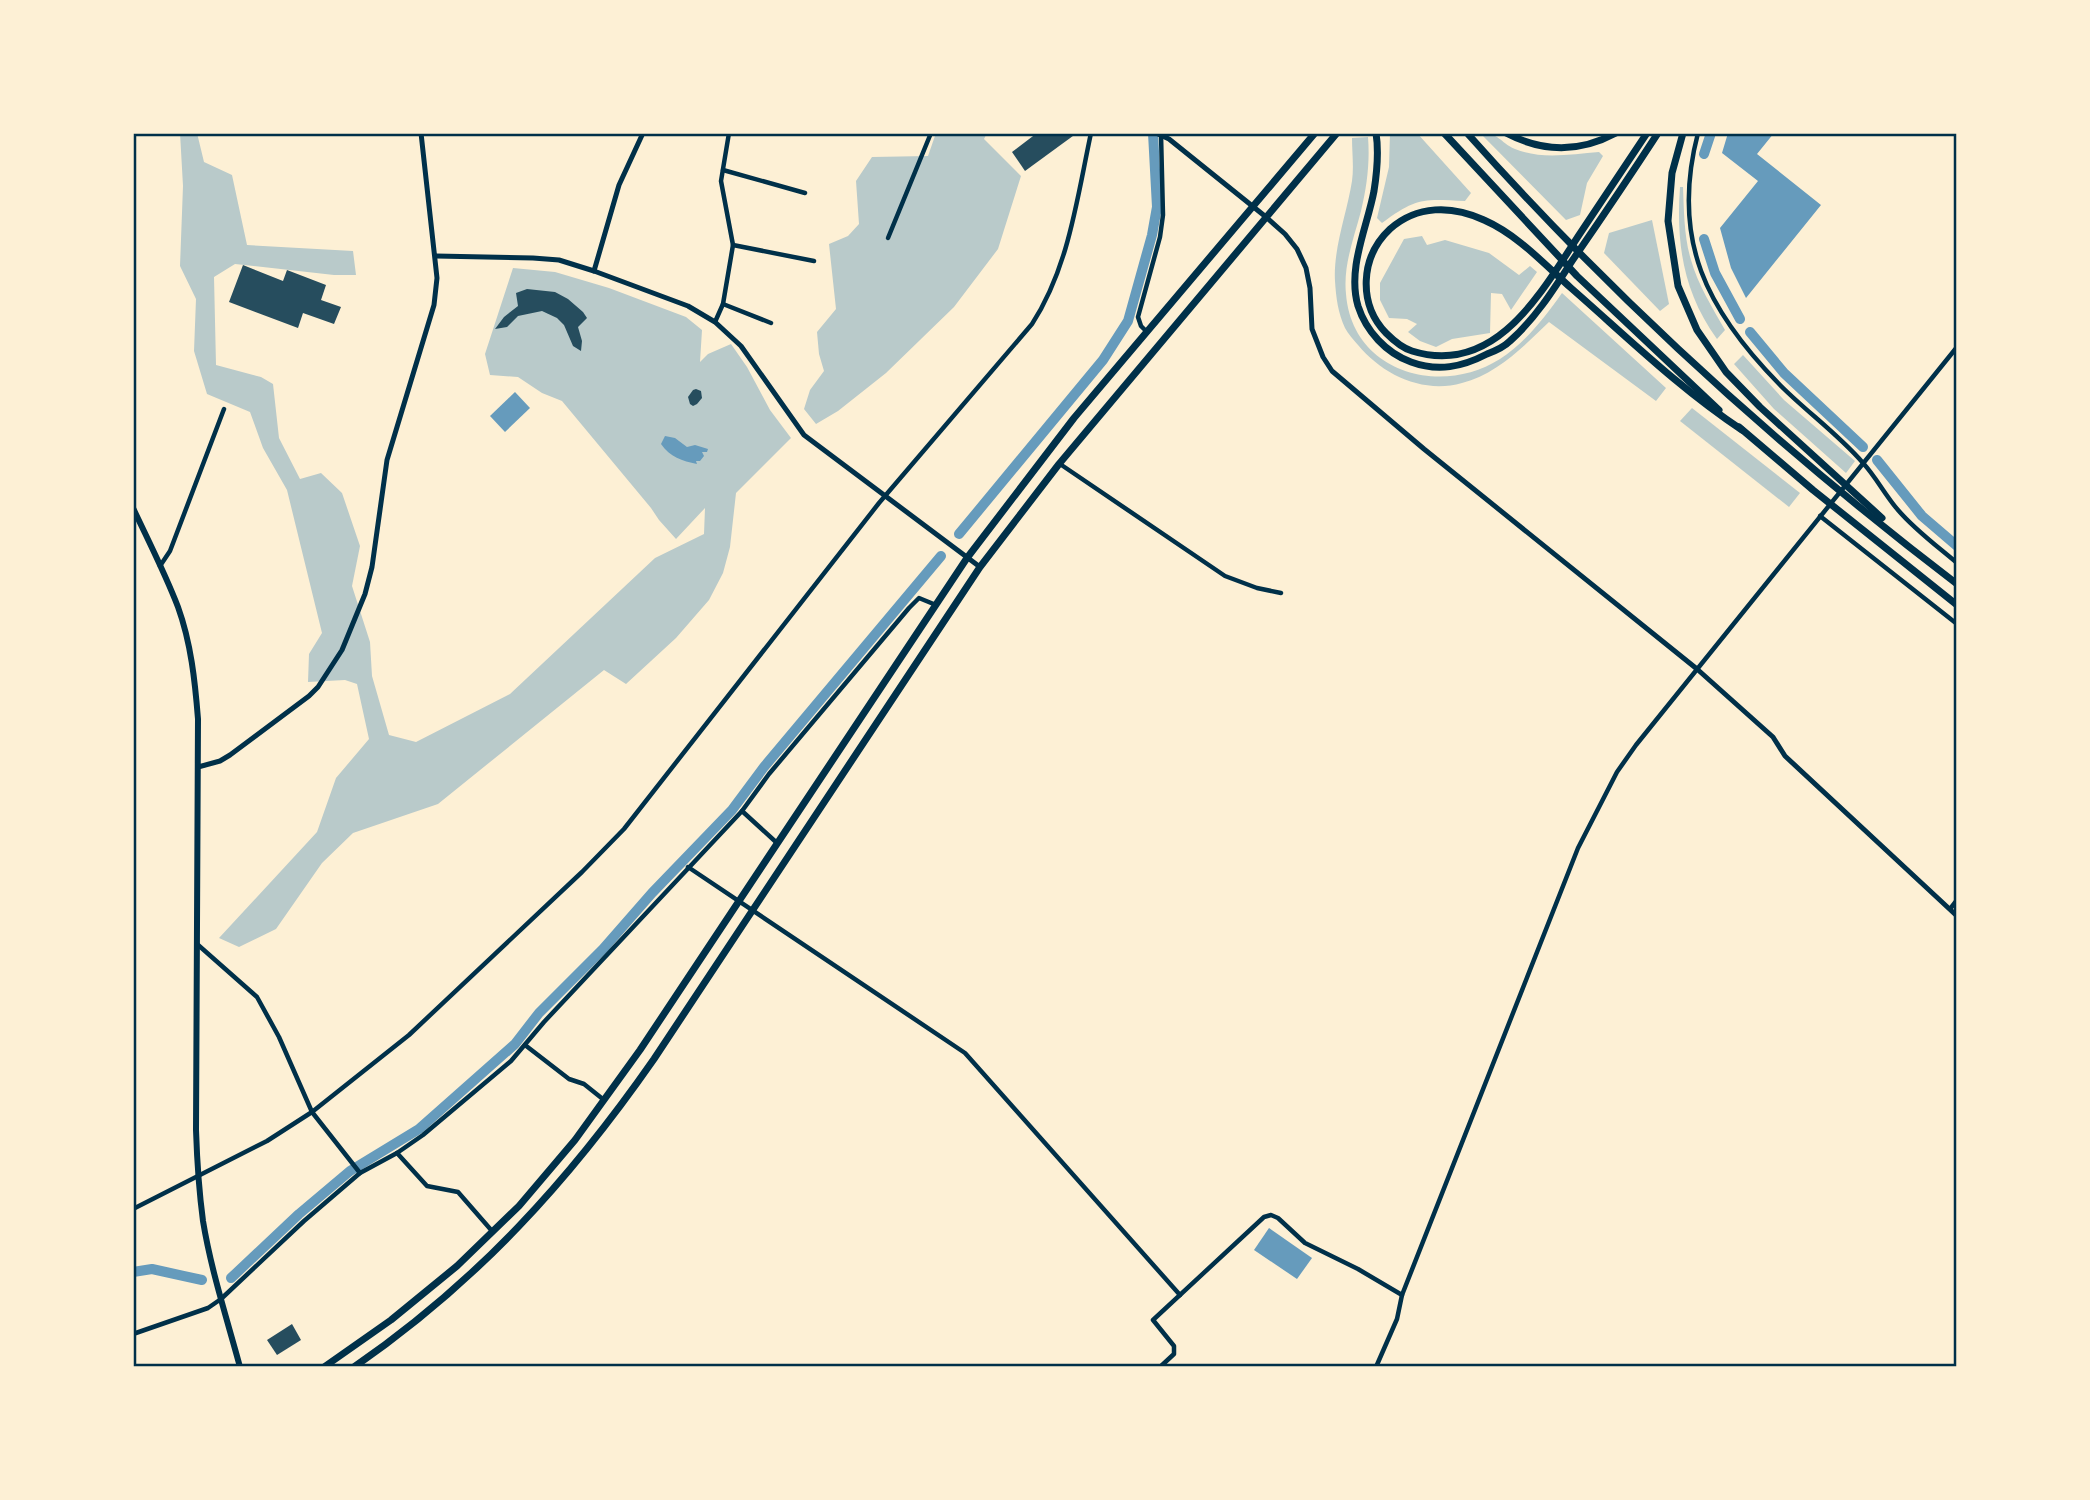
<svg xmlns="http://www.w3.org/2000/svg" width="2090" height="1500" font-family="Mulish,sans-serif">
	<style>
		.green { fill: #b9caca }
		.water { fill: #669bbc }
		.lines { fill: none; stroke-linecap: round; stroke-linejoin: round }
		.canal { stroke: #669bbc; stroke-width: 10 }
		.building { fill: #264d5e }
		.minor { stroke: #003049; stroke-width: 4.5 }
		.tertiary { stroke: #003049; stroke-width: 5 }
		.primary { stroke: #003049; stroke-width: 6 }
		.trunk { stroke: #003049; stroke-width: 7 }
		.motorway { stroke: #003049; stroke-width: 7 }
		.neatline { fill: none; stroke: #003049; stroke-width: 2.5 }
	</style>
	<rect width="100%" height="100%" fill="#fdf0d5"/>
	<g class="green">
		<polygon points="180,133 197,133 204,162 232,175 247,245 353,251 356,275 334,275 235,264 214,277 216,365 261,377 273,384 279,438 300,479 321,473 342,493 360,546 352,586 370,642 372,676 389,735 416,742 510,694 655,558 704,534 705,508 676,539 659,520 651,508 562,401 542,393 518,377 490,375 485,354 513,268 555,272 609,288 686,317 702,330 700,362 708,354 731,344 747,367 770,410 791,438 736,493 730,547 723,573 709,600 676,638 626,684 604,670 438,804 353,833 322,863 276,929 239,947 219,938 317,832 336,778 369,739 357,684 345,680 308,682 309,654 322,633 287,490 263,448 250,412 207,394 194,351 196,299 180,266 183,186"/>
		<polygon points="936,133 987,133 984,139 1021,176 998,249 954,307 886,373 838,411 816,424 804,409 810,390 824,371 819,354 817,332 836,309 829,244 848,236 859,224 856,181 872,157 928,156"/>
		<path d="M1390 133H1417L1471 193 1465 201C1423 199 1417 197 1382 223L1377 218 1389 167Z"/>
		<path d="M1480 133C1500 133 1499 142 1515 149 1542 160 1571 154 1599 152L1603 156 1587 183 1580 215 1566 220Z"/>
		<path d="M1368 137C1370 162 1367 186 1361 211 1354 238 1343 265 1346 294 1352 372 1440 397 1500 359 1525 343 1545 317 1562 293L1666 388 1656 401 1549 322C1524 346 1497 374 1462 383 1423 394 1383 375 1358 345 1353 339 1348 334 1345 328 1338 313 1336 297 1335 281 1333 249 1347 213 1352 181 1354 167 1352 152 1352 138Z"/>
		<path d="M1680 187H1683C1684 211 1684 237 1691 260 1698 285 1712 307 1725 330L1717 339C1683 292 1676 243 1680 187Z"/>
		<polygon points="1652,220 1669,304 1660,311 1604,253 1609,233"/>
		<polygon points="1422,236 1427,245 1445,240 1489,253 1519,275 1530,266 1537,272 1511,310 1502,294 1491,293 1490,333 1452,339 1436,347 1420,341 1408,332 1417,324 1407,319 1389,318 1380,300 1380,283 1404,239"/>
		<polygon points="1743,355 1784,400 1855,461 1846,473 1774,409 1734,364"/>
		<polygon points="1692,408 1800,493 1789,507 1680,421"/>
	</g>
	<g class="water">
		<polygon points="1728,133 1774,133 1757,154 1821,205 1746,298 1731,268 1720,228 1758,181 1722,153"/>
		<polygon points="515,392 530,408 505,432 490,416"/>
		<path d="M665 436 675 438 687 447 695 445 708 449 707 452H702L704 456 700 461H696L697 464C682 461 670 457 661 444Z"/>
		<polygon points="1269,1228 1312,1258 1297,1279 1254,1250"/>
	</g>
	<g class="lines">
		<g class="canal">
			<polyline points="1704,154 1711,133"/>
			<polyline points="1704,239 1715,273 1740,319"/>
			<polyline points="1750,332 1784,373 1863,447"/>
			<polyline points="1877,460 1922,516 1957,546"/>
			<polyline points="959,534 1103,360 1128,321 1152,235 1157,207 1153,133"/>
			<polyline points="133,1272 152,1269 202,1280"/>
			<polyline points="231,1278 299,1214 350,1171 419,1129 515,1044 539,1013 603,949 652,893 732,810 764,767 941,556"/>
		</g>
	</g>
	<g class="building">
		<polygon points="1037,133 1077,133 1025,171 1012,152"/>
		<polygon points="243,265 283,281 287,270 326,285 321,300 341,307 334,324 303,313 298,328 229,302"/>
		<polygon points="527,289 555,292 568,299 583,312 587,318 578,327 582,341 581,351 573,346 564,325 557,318 542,311 518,316 507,327 495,329 504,317 518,306 516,293"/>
		<polygon points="696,389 701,391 702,398 697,404 693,406 690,404 688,397 693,390"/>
		<polygon points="292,1324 301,1340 277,1355 267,1340"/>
	</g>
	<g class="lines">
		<g class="minor">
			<path d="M1698 133C1670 240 1707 311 1781 386 1807 412 1839 435 1863 463 1876 477 1885 495 1898 510 1915 530 1937 546 1957 563"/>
			<polyline points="723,170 805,193"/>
			<polyline points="888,238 931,133"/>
			<polyline points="733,245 814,261"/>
			<polyline points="723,304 771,323"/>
			<polyline points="715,322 723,304 733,245 721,181 729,133"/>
			<polyline points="1147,332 1141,326 1138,317 1160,237 1163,215 1161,134"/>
			<polyline points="1060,464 1225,576 1257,588 1281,593"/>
			<polyline points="1820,516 1957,624"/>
			<polyline points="160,566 170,551 224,409"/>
			<polyline points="742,811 777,843"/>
			<polyline points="688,867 965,1053 1180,1295"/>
			<polyline points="1950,909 1957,900"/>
			<polyline points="197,944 257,997 279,1037 312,1112 360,1173"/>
			<polyline points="525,1045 569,1079 584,1084 604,1100"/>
			<polyline points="397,1153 427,1186 458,1192 492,1231"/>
			<path d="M133 1209 267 1141 312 1112 409 1035 582 872 624 829 879 503 1032 324C1069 267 1077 198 1091 133"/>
			<polyline points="133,1334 208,1308 221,1299 304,1221 360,1173 397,1153 423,1135 511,1061 544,1022 742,811 769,774 909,608 919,598 936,605"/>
			<polyline points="1160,1367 1174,1354 1174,1346 1153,1320 1264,1217 1271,1215 1278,1218 1305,1243 1358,1269 1402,1295"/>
			<polyline points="1376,1367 1397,1319 1402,1295 1578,848 1617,772 1636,745 1957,347"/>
		</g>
		<g class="tertiary">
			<polyline points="1156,133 1169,139 1266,217 1285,234 1297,249 1306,268 1310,288 1312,329 1323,357 1332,371 1424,449 1697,669 1773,737 1785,756 1957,916"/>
			<polyline points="436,256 533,258 559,260 594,271 688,306 715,322 741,346 804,435 980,567"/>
			<polyline points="594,271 619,185 643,133"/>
			<polyline points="198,767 220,761 230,755 309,696 318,687 342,650 365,594 372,567 387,460 434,305 437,278 421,133"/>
		</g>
		<path class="primary" d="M133 508C148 540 165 573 178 607 191 643 195 681 198 719L196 1130C197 1160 199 1191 203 1221 211 1270 227 1319 240 1367"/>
		<g class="trunk">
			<polyline points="324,1367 391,1320 457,1266 519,1206 575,1140 640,1050 967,558 1074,418 1315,133"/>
			<path d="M354 1367C477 1282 569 1181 654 1059L980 567 1059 464 1337 133"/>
		</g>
		<g class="motorway">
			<path d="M1376 133C1379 152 1377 172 1374 191 1367 228 1347 268 1358 306 1366 331 1386 353 1411 362 1438 372 1462 367 1487 354 1495 351 1504 347 1510 341 1535 319 1554 289 1572 261 1601 219 1630 176 1658 133"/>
			<polyline points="1444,133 1577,276 1719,410"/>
			<path d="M1467 133C1615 299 1780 449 1957 584"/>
			<path d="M1506 133C1542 152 1579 153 1616 133"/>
			<path d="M1647 133C1624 167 1602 201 1579 235 1541 293 1495 377 1412 351 1402 348 1394 341 1386 333 1358 304 1360 257 1390 229 1417 205 1452 205 1484 220 1518 235 1544 264 1571 288 1627 337 1680 389 1742 430"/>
			<polyline points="1683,133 1672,173 1668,221 1678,286 1697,330 1726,372 1760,407 1882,518"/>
			<polyline points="1739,427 1813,490 1957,605"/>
		</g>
	</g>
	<rect width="2090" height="1500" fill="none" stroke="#fdf0d5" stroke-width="270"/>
	<rect x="135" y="135" width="1820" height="1230" class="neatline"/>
</svg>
